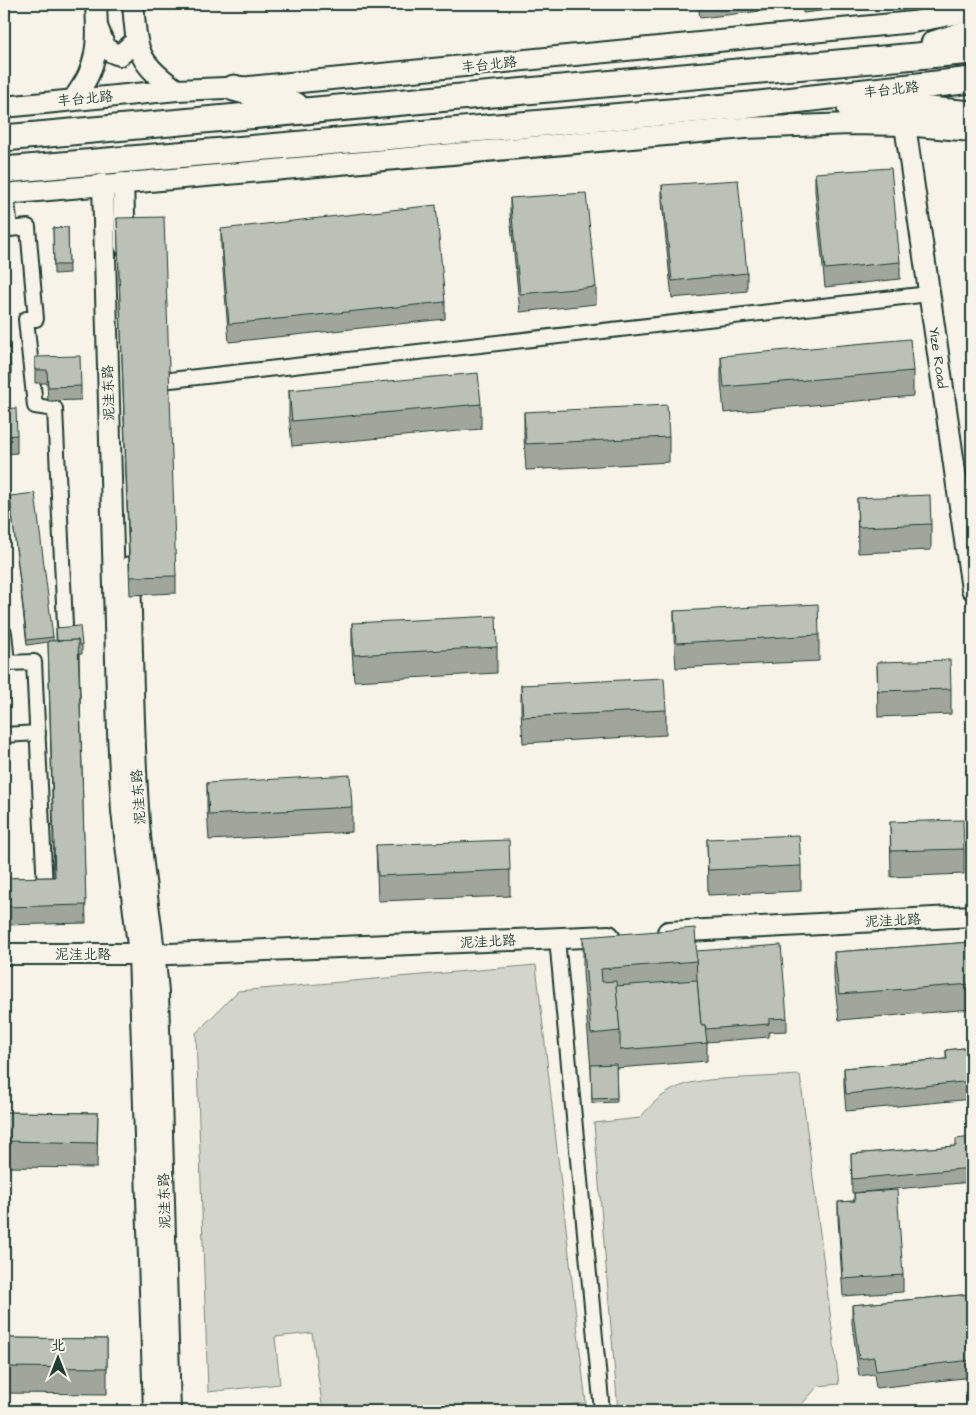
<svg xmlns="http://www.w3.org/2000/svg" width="976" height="1415" font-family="'Architects Daughter','LXGW WenKai TC',sans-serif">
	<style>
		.green { fill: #d3d5ca; stroke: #79897f }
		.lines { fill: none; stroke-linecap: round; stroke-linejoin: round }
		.street-casing { stroke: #1f3d34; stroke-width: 18 }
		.secondary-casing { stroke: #1f3d34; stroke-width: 24 }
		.highway-casing { stroke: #1f3d34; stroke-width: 29 }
		.street { stroke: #f7f3e8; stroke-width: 14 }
		.secondary { stroke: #f7f3e8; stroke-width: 20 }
		.highway { stroke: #f7f3e8; stroke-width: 25 }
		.wall { fill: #a1a69d; stroke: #1f3d34 }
		.building { fill: #bbc1b6; stroke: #1f3d34 }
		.labels { text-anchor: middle; stroke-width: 4.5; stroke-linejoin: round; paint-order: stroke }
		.street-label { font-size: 14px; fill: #1f3d34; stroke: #f7f3e8 }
	</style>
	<rect width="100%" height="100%" fill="#f7f3e8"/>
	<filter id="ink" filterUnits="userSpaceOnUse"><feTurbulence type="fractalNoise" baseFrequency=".02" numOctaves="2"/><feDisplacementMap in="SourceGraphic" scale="10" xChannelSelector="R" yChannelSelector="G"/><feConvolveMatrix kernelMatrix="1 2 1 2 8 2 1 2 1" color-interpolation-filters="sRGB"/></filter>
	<g filter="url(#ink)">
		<g class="green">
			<polygon points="536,965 586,1403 506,1411 323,1411 312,1333 275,1337 280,1384 208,1392 196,1033 238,991"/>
			<path d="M800 1075 839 1384 818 1386 796 1411H618L594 1123 640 1118C670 1080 697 1080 742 1078 761 1077 781 1076 800 1075Z"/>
		</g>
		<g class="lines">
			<g class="street-casing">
				<g id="street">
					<polyline points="6,193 10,229 28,227 36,319 26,319 35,406 55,409 65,625"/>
					<polyline points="153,382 929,294"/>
					<polyline points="4,633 7,663 34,662 45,889 4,892"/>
					<polyline points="4,735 38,733"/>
					<polyline points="557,939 602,1411"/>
				</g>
			</g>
			<g class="secondary-casing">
				<g id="secondary">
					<path d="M133 4C137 50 136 62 177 90"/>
					<path d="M98 29C104 43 103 51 120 55L136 41"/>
					<path d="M74 99C79 90 87 81 90 71 99 49 97 27 96 4"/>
					<polyline points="4,107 177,90 249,87 913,22 955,14 972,9"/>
					<path id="s1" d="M905 125 972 589"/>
					<polyline points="123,183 125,246"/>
					<polyline points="103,184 118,733 122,811 139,954 154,1411"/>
					<polyline points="4,194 744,128 850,124 905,125 972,131"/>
					<path d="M130 567C132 652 133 738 139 823 143 880 154 936 158 993L170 1411"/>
					<polyline points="668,932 972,916"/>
					<polyline points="4,954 170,954 609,936"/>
				</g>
			</g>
			<g class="highway-casing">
				<g id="highway">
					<polyline points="934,44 972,32"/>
					<polyline points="234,88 295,105"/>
					<polyline points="850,107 907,108 972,114"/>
					<polyline points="4,138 972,51"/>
					<polyline points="4,170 750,105 972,80"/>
				</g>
			</g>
			<use href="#street" class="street"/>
			<use href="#secondary" class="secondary"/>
			<use href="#highway" class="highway"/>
		</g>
		<g class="wall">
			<polygon points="698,4 787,4 787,8 700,18"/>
			<polygon points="802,4 845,4 845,8 803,13"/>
			<polygon points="853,4 892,4 854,8"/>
			<polygon points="815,173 900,262 900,279 825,287 815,191"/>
			<polygon points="662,185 747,273 747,291 672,298 662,202"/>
			<polygon points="510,198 596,287 596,304 520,312 510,215"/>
			<polygon points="117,218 176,576 176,593 130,595"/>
			<polygon points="68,227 69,273 54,274 53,228"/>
			<polygon points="221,229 445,302 445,319 229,342 221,246"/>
			<polygon points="4,294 5,309 5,322 4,322"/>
			<polygon points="4,344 11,370 11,383 4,384"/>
			<polygon points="721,356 913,371 913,396 724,413 721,382"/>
			<polygon points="35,357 81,386 81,400 48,401 47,383 35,383"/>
			<polygon points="289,390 481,404 481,429 292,446 289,415"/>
			<polygon points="4,409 17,435 17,453 4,454"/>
			<polygon points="524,412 669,437 669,462 526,470 524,438"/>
			<polygon points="10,496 53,637 53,641 56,641 56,628 82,645 82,654 79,654 86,923 4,925 4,878 54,877 48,642 27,645"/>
			<polygon points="857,498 931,524 931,550 858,553"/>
			<polygon points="674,611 819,635 819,661 676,668 674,637"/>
			<polygon points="352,623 497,647 497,673 354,681 352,649"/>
			<polygon points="877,662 951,689 951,714 878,717"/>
			<polygon points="521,685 666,710 666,735 523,743 521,711"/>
			<polygon points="207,783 352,807 352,832 209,840 207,808"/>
			<polygon points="890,822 964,849 964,874 891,877"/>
			<polygon points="707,839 801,866 801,891 708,895"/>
			<polygon points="376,845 510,870 510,896 378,901"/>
			<polygon points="583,937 696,951 787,1018 787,1031 769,1032 769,1037 707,1042 707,1061 616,1068 617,1102 592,1103 591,1070 583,973"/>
			<polygon points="972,942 972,1009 839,1020 834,978 834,952"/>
			<polygon points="972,1047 972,1099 846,1111 844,1086 844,1068 946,1059 946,1050"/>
			<polygon points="4,1112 98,1113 97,1168 4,1167"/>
			<polygon points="972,1137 972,1182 852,1193 851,1154 956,1146"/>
			<polygon points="854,1193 903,1275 903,1292 843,1296 838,1219 838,1202 854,1201"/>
			<polygon points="972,1294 972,1377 876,1388 874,1374 859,1376 852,1323 852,1305"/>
			<polygon points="4,1338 107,1339 107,1394 4,1393"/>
		</g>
		<g class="building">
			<polygon points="891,168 900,262 825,269 815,173"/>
			<polygon points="738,180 747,273 672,281 662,185"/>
			<polygon points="586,193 596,287 520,294 510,198"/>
			<polygon points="436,205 445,302 229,324 221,229"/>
			<polygon points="164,217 176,576 130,577 117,218"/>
			<polygon points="68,227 69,265 54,265 53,228"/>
			<polygon points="4,294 5,309 4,309"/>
			<polygon points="910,339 913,371 724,387 721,356"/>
			<polygon points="9,343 11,370 4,371 4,344"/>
			<polygon points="80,356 81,386 48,387 47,370 35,370 35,357"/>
			<polygon points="478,373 481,404 292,421 289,390"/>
			<polygon points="667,405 669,437 526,444 524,412"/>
			<polygon points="16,408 17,435 4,436 4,409"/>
			<polygon points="35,493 53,637 27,640 10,496"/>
			<polygon points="930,495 931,524 858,527 857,498"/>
			<polygon points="818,604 819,635 676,643 674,611"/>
			<polygon points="496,616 497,647 354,655 352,623"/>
			<polygon points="80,626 82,645 79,645 78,640 57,641 56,628"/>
			<polygon points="78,640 86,905 4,907 4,878 55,877 48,641"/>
			<polygon points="950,660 951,689 878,691 877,662"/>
			<polygon points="664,678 666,710 523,717 521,685"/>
			<polygon points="350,775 352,807 209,815 207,783"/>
			<polygon points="963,820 964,849 891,851 890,822"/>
			<polygon points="799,835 801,866 708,870 707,839"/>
			<polygon points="509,840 510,870 378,876 376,845"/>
			<polygon points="695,928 697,961 601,969 602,982 616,981 620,1031 591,1034 583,937"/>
			<polygon points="972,942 972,984 839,994 834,952"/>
			<polygon points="781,945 787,1018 769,1019 769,1024 706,1029 705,1025 701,1025 697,980 696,951"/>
			<polygon points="697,980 701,1025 705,1025 707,1043 620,1050 620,1031 616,986"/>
			<polygon points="972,1047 972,1081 846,1094 844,1068 947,1059 946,1050"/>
			<polygon points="616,1064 617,1098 592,1099 591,1065"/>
			<polygon points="4,1112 98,1113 97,1143 4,1141"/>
			<polygon points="972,1137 972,1168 852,1179 851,1154 956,1146 956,1139"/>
			<polygon points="897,1190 903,1275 843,1279 838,1202 855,1201 854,1193"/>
			<polygon points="972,1294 972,1360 876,1371 874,1357 859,1359 852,1305"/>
			<polygon points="4,1338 107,1339 107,1368 4,1367"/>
		</g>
	</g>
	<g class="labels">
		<g class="street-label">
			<text transform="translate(489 64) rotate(-6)" y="5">丰台北路</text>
			<text transform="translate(891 89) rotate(-6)" y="5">丰台北路</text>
			<text transform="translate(85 98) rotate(-5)" y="5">丰台北路</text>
			<text dy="5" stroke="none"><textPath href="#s1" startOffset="235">Yize Road</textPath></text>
			<text transform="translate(108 393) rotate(-92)" y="5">泥洼东路</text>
			<text transform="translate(138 797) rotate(-94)" y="5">泥洼东路</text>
			<text transform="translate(893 920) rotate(-3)" y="5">泥洼北路</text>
			<text transform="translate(488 941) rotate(-3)" y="5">泥洼北路</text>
			<text x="83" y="959">泥洼北路</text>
			<text transform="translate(164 1201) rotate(-92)" y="5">泥洼东路</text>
		</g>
	</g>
	<rect width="976" height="1415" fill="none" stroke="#f7f3e8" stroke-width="20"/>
	<rect x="10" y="10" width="956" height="1395" fill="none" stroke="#1f3d34" stroke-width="2" filter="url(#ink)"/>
	<g transform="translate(58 1358)" stroke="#f7f3e8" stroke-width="4" paint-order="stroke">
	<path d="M0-4L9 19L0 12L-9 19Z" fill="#1f3d34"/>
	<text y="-8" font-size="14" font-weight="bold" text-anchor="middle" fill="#1f3d34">北</text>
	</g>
</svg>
